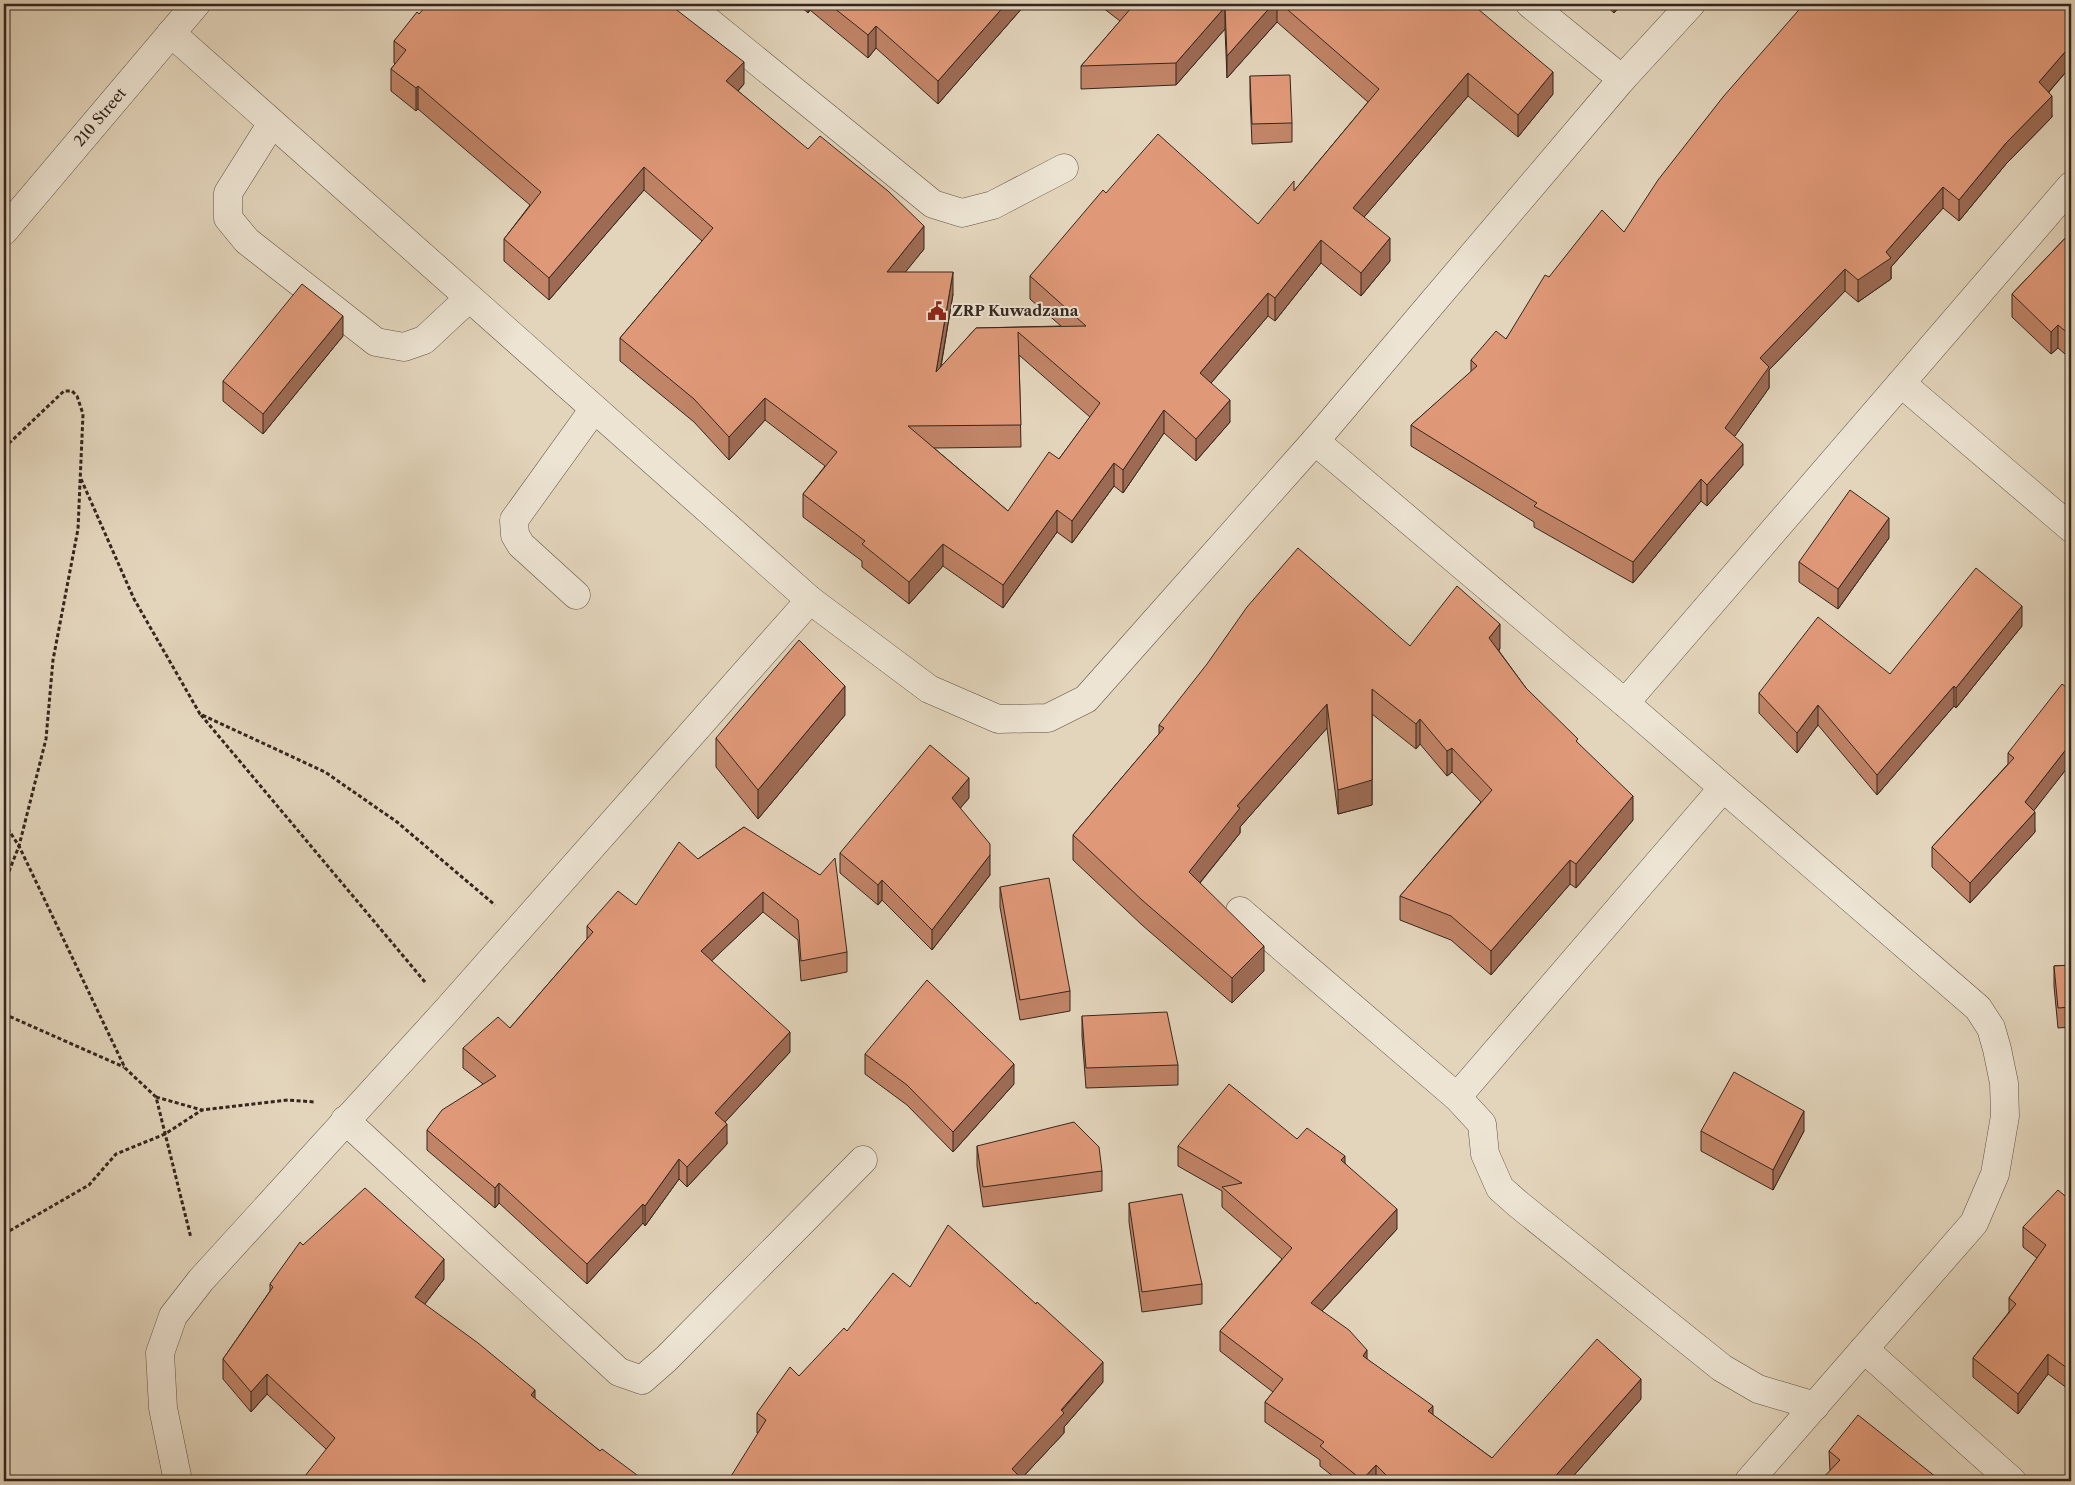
<svg xmlns="http://www.w3.org/2000/svg" width="2075" height="1485" font-family="'Libre Caslon Text',serif">
	<style>
		.lines { fill: none; stroke-linecap: round; stroke-linejoin: round }
		.minor-casing { stroke: #605246; stroke-width: 29 }
		.path { stroke: #34261f; stroke-width: 3; stroke-dasharray: 4 2.5; stroke-linecap: butt }
		.minor { stroke: #ede4d3; stroke-width: 28 }
		.wall { fill: #c18467; stroke: #34261f; fill-rule: evenodd }
		.shaded-wall { fill: #9d6b54; stroke: #34261f }
		.building { fill: #e09978; stroke: #34261f; fill-rule: evenodd }
		.labels { text-anchor: middle; stroke-width: 4; stroke-linejoin: round; paint-order: stroke }
		.street-label { font-size: 15px; fill: #34261f; stroke: #ede4d3 }
		.poi-label { font-size: 15px; font-weight: bold; fill: #34261f; stroke: #ede4d3; text-anchor: start }
	</style>
	<rect width="100%" height="100%" fill="#e3d5bc"/>
	<filter id="stains"><feTurbulence type="fractalNoise" baseFrequency=".004" numOctaves="4"/><feColorMatrix values="0 0 0 0 .2 0 0 0 0 .09 0 0 0 0 .02 0 0 0 .5 -.17"/></filter>
	<radialGradient id="worn" r=".72"><stop offset=".6" stop-color="#630" stop-opacity="0"/><stop offset="1" stop-color="#630" stop-opacity=".3"/></radialGradient>
	<g class="lines">
		<g class="minor-casing">
			<g id="minor">
				<polyline points="687,4 933,204 962,213 993,205 1064,168"/>
				<polyline points="171,33 810,600 929,689 998,719 1048,718 1086,699 1315,441 1625,703 1978,1008 1991,1028 1997,1049 2004,1083 2005,1116 1995,1174 1974,1223 1749,1481"/>
				<polyline points="1622,79 1691,4"/>
				<polyline points="272,123 228,193 228,218 247,241 376,342 404,347 424,340 469,298"/>
				<path id="s1" d="M4 231 196 4"/>
				<polyline points="1901,383 2071,528"/>
				<polyline points="1315,441 1622,79 1530,4"/>
				<polyline points="576,595 521,545 515,535 514,520 594,409"/>
				<polyline points="1625,703 2071,186"/>
				<polyline points="1240,911 1457,1097 1482,1124 1485,1154 1500,1188 1518,1204 1722,1368 1758,1389 1815,1406"/>
				<polyline points="1457,1097 1723,788"/>
				<polyline points="345,1120 619,1372 642,1380 666,1359 863,1160"/>
				<polyline points="1864,1349 2012,1481"/>
				<polyline points="178,1481 163,1408 160,1353 173,1316 201,1280 448,1009 810,600"/>
			</g>
		</g>
		<g class="path">
			<polyline points="4,448 64,391 72,391 77,396 83,414 78,529 53,660 46,739 19,846 4,884"/>
			<polyline points="81,479 134,599 200,714 325,772 397,822 495,905"/>
			<polyline points="201,715 425,982"/>
			<polyline points="4,823 19,846 125,1068 156,1097 191,1238"/>
			<polyline points="4,1014 124,1067"/>
			<polyline points="156,1097 202,1110 288,1100 315,1102"/>
			<polyline points="4,1234 89,1185 116,1154 165,1134 202,1110"/>
		</g>
		<use href="#minor" class="minor"/>
	</g>
	<g class="wall">
		<polygon points="798,4 1029,4 1026,8 1024,6 938,104 876,48 868,58 810,10 808,13"/>
		<path d="M1098 4H1472L1553 94 1518 137 1468 96 1364 217 1390 261 1361 296 1321 263 1275 321 1268 316 1211 383 1230 422 1196 461 1164 433 1123 493 1114 486 1072 543 1057 532 1003 608 943 566 909 604 862 567V561L803 517V494L825 466 765 420 729 460 694 422 620 361V338L702 241 644 190 549 300 504 261V239L530 205 418 109 416 111 391 91V69L395 64 394 63V41L419 14 744 84 738 91 924 249 905 272 953 294 941 367 976 328 1061 326 1030 299V276L1106 193 1258 224 1294 191 1368 102 1277 22 1227 78 1225 29 1176 85 1081 89V66L1120 21ZM1019 355 1090 417 1059 459 1008 511 934 448 1021 447Z"/>
		<polygon points="1604,4 1622,4 1614,13"/>
		<polygon points="2071,4 2071,66 2049,92 2052,117 2006,164 1959,221 1943,208 1891,267 1891,279 1858,302 1845,291 1769,370 1769,388 1734,437 1743,465 1707,506 1701,501 1633,583 1534,527 1534,522 1411,446 1411,425 1471,372 1471,360 1506,339 1549,277 1624,232"/>
		<polygon points="1250,76 1292,123 1292,142 1252,144 1250,96"/>
		<polygon points="2071,232 2071,359 2058,348 2051,354 2012,317 2012,294"/>
		<polygon points="343,336 263,434 223,401 223,381"/>
		<polygon points="1889,538 1838,609 1799,582 1799,562"/>
		<polygon points="2022,626 1956,708 1954,706 1877,795 1818,725 1797,753 1759,713 1759,693 1890,674"/>
		<polygon points="1410,646 1500,648 1499,651 1526,688 1578,743 1633,820 1576,888 1570,884 1491,975 1451,940 1400,920 1400,896 1481,802 1452,772 1447,776 1420,744 1416,749 1372,714 1372,805 1338,814 1327,728 1240,827 1240,833 1200,883 1264,971 1232,1003 1142,925 1073,860 1073,835 1159,734 1159,725"/>
		<polygon points="2071,691 2071,763 2033,811 2035,832 1970,903 1932,867 1932,847 2008,764 2008,753"/>
		<polygon points="845,715 758,819 716,767 716,738"/>
		<polygon points="969,798 960,808 990,875 932,950 882,900 878,905 840,873 840,853"/>
		<polygon points="744,827 847,952 847,972 801,981 798,940 763,912 711,961 790,1052 725,1122 727,1144 687,1187 679,1179 645,1226 643,1223 587,1284 499,1203 495,1208 427,1150 427,1130 483,1084 463,1068 463,1048 510,1028 587,939 587,926 636,905 698,859"/>
		<polygon points="1000,887 1070,991 1070,1011 1020,1020 1000,907"/>
		<polygon points="2071,965 2071,1027 2058,1028 2054,986 2054,966"/>
		<polygon points="1082,1016 1178,1065 1178,1085 1086,1088 1082,1036"/>
		<polygon points="865,1054 1014,1084 953,1152 907,1105 865,1074"/>
		<polygon points="1701,1131 1804,1131 1773,1190 1701,1151"/>
		<polygon points="1297,1139 1345,1163 1397,1229 1322,1311 1367,1359 1433,1415 1492,1458 1641,1399 1569,1481 1339,1481 1320,1466 1320,1460 1265,1422 1265,1402 1273,1392 1220,1351 1220,1331 1282,1259 1222,1207 1222,1191 1178,1166 1178,1146"/>
		<polygon points="977,1146 1102,1171 1102,1191 983,1207 977,1166"/>
		<polygon points="2071,1201 2071,1391 2048,1374 2018,1414 1973,1377 1973,1358 2009,1312 2009,1298 2037,1258 2023,1247 2023,1227"/>
		<polygon points="1129,1203 1202,1284 1202,1304 1142,1312 1129,1222"/>
		<polygon points="303,1245 444,1279 424,1305 535,1399 600,1451 641,1481 326,1449 267,1394 251,1412 223,1379 223,1359 270,1291 270,1284"/>
		<polygon points="910,1287 1103,1382 1064,1427 1064,1433 1020,1480 1020,1481 757,1433 757,1413 799,1376 847,1331"/>
		<polygon points="1829,1451 1941,1481 1830,1471"/>
	</g>
	<g class="shaded-wall">
		<polygon points="808,4 810,4 810,10 808,13"/>
		<polygon points="1006,4 1024,4 1024,6 938,104 938,81"/>
		<polygon points="1273,4 1277,4 1277,22 1227,78 1227,56"/>
		<polygon points="1614,4 1622,4 1614,13"/>
		<polygon points="1225,7 1225,29 1176,85 1176,63"/>
		<polygon points="876,26 876,48 868,58 868,35"/>
		<polygon points="2071,45 2071,66 2039,103 2039,82"/>
		<polygon points="744,62 744,84 726,103 726,81"/>
		<polygon points="1553,72 1553,94 1518,137 1518,115"/>
		<polygon points="1468,73 1468,96 1353,230 1353,208"/>
		<polygon points="418,86 418,109 416,111 416,88"/>
		<polygon points="2052,96 2052,117 2006,164 1959,221 1959,200 2006,143"/>
		<polygon points="644,167 644,190 549,300 549,278"/>
		<polygon points="1943,187 1943,208 1891,267 1891,279 1858,302 1858,280 1886,252"/>
		<polygon points="924,226 924,249 887,295 887,272"/>
		<polygon points="1390,238 1390,261 1361,296 1361,273"/>
		<polygon points="1321,240 1321,263 1275,321 1275,298"/>
		<polygon points="1845,269 1845,291 1769,370 1769,388 1725,450 1725,428 1760,358"/>
		<polygon points="953,272 953,294 936,394 936,372"/>
		<polygon points="1268,293 1268,316 1200,396 1200,373"/>
		<polygon points="343,316 343,336 263,434 263,414"/>
		<polygon points="2058,325 2058,348 2051,354 2051,332"/>
		<polygon points="765,398 765,420 729,460 729,437"/>
		<polygon points="1230,400 1230,422 1196,461 1196,439"/>
		<polygon points="1164,410 1164,433 1123,493 1123,470"/>
		<polygon points="1743,444 1743,465 1707,506 1707,485"/>
		<polygon points="1114,463 1114,486 1072,543 1072,521"/>
		<polygon points="1701,479 1701,501 1633,583 1633,562"/>
		<polygon points="1057,510 1057,532 1003,608 1003,585"/>
		<polygon points="1889,518 1889,538 1838,609 1838,589"/>
		<polygon points="943,544 943,566 909,604 909,582"/>
		<polygon points="2022,606 2022,626 1956,708 1956,688"/>
		<polygon points="1500,624 1500,648 1489,662 1489,638"/>
		<polygon points="845,686 845,715 758,819 758,790"/>
		<polygon points="1954,686 1954,706 1877,795 1877,775"/>
		<polygon points="1372,689 1372,805 1338,814 1338,790"/>
		<polygon points="1327,704 1327,728 1240,827 1240,833 1189,896 1189,872 1237,806"/>
		<polygon points="1818,705 1818,725 1797,753 1797,733"/>
		<polygon points="1420,719 1420,744 1416,749 1416,724"/>
		<polygon points="2071,743 2071,763 2025,822 2025,802"/>
		<polygon points="1452,748 1452,772 1447,776 1447,751"/>
		<polygon points="969,778 969,798 952,818 952,798"/>
		<polygon points="1633,796 1633,820 1576,888 1576,864"/>
		<polygon points="2035,812 2035,832 1970,903 1970,883"/>
		<polygon points="990,855 990,875 932,950 932,930"/>
		<polygon points="1570,860 1570,884 1491,975 1491,951"/>
		<polygon points="882,880 882,900 878,905 878,885"/>
		<polygon points="763,892 763,912 701,971 701,951"/>
		<polygon points="1264,946 1264,971 1232,1003 1232,978"/>
		<polygon points="790,1032 790,1052 715,1133 715,1113"/>
		<polygon points="1014,1064 1014,1084 953,1152 953,1132"/>
		<polygon points="1804,1111 1804,1131 1773,1190 1773,1170"/>
		<polygon points="727,1124 727,1144 687,1187 687,1167"/>
		<polygon points="1345,1156 1345,1176 1341,1160"/>
		<polygon points="679,1159 679,1179 645,1226 645,1206"/>
		<polygon points="499,1183 499,1203 495,1208 495,1188"/>
		<polygon points="643,1204 643,1223 587,1284 587,1264"/>
		<polygon points="1397,1209 1397,1229 1311,1323 1311,1303"/>
		<polygon points="444,1259 444,1279 415,1317 415,1297"/>
		<polygon points="1367,1350 1367,1370 1363,1356"/>
		<polygon points="2048,1354 2048,1374 2018,1414 2018,1394"/>
		<polygon points="1103,1362 1103,1382 1064,1427 1064,1433 1020,1480 1020,1481 1012,1481 1012,1469"/>
		<polygon points="267,1374 267,1394 251,1412 251,1392"/>
		<polygon points="1641,1379 1641,1399 1569,1481 1551,1481"/>
		<polygon points="535,1390 535,1410 531,1395"/>
		<polygon points="1433,1406 1433,1426 1428,1411"/>
		<polygon points="1376,1465 1376,1481 1362,1481 1362,1480"/>
	</g>
	<g class="building">
		<path d="M428 4H669L744 62 726 81 808 149 820 136 888 191 924 226 887 272H953L936 372 976 328 1086 326 1030 276 1103 190 1106 193 1158 134 1258 224 1294 181V191L1379 89 1281 4H1472L1553 72 1518 115 1468 73 1353 208 1390 238 1361 273 1321 240 1275 298 1268 293 1200 373 1230 400 1196 439 1164 410 1123 470 1114 463 1072 521 1057 510 1003 585 943 544 909 582 862 544 865 541 803 494 837 452 765 398 729 437 694 399 620 338 713 228 644 167 549 278 504 239 541 192 418 86 416 88 391 69 406 50 394 41 417 12 419 14ZM1018 332 1100 403 1059 459 1049 452 1008 511 908 426 1021 425Z"/>
		<polygon points="829,4 1006,4 938,81 876,26 868,35"/>
		<polygon points="1127,4 1273,4 1227,56 1225,7 1176,63 1081,66 1132,7"/>
		<polygon points="1804,4 2071,4 2071,45 2039,82 2052,96 2006,143 1959,200 1943,187 1886,252 1891,258 1858,280 1845,269 1760,358 1769,367 1725,428 1743,444 1707,485 1701,479 1633,562 1534,506 1537,503 1411,425 1477,366 1471,360 1496,331 1506,339 1545,275 1549,277 1602,210 1624,232 1658,180 1723,97"/>
		<polygon points="1290,75 1292,123 1252,124 1250,76"/>
		<polygon points="2071,232 2071,336 2058,325 2051,332 2012,294"/>
		<polygon points="302,284 343,316 263,414 223,381"/>
		<polygon points="1850,490 1889,518 1838,589 1799,562"/>
		<polygon points="1298,548 1410,646 1457,586 1500,624 1489,638 1526,688 1578,739 1576,741 1633,796 1576,864 1570,860 1491,951 1451,916 1400,896 1492,790 1452,748 1447,751 1420,719 1416,724 1372,689 1372,780 1338,790 1327,704 1237,806 1240,808 1189,872 1264,946 1232,978 1142,900 1073,835 1164,728 1159,725 1207,664 1247,607"/>
		<polygon points="1976,568 2022,606 1956,688 1954,686 1877,775 1818,705 1797,733 1759,693 1818,617 1890,674"/>
		<polygon points="799,640 845,686 758,790 716,738"/>
		<polygon points="2062,684 2071,691 2071,743 2025,802 2035,812 1970,883 1932,847 2014,758 2008,753"/>
		<polygon points="930,745 969,778 952,798 990,844 990,855 932,930 882,880 878,885 840,853"/>
		<polygon points="744,827 820,875 835,858 847,952 801,961 798,920 763,892 701,951 790,1032 715,1113 727,1124 687,1167 679,1159 645,1206 643,1204 587,1264 499,1183 495,1188 427,1130 442,1110 496,1076 463,1048 498,1017 510,1028 593,932 587,926 618,891 636,905 679,842 698,859"/>
		<polygon points="1049,878 1070,991 1020,1000 1000,887"/>
		<polygon points="2071,965 2071,1007 2058,1008 2054,966"/>
		<polygon points="927,980 1014,1064 953,1132 907,1085 865,1054"/>
		<polygon points="1167,1012 1178,1065 1086,1068 1082,1016"/>
		<polygon points="1734,1072 1804,1111 1773,1170 1701,1131"/>
		<polygon points="1229,1084 1297,1139 1307,1128 1345,1156 1341,1160 1397,1209 1311,1303 1349,1330 1367,1350 1363,1356 1433,1406 1428,1411 1492,1458 1597,1339 1641,1379 1551,1481 1392,1481 1376,1465 1362,1480 1320,1446 1324,1442 1265,1402 1283,1379 1220,1331 1292,1248 1222,1187 1242,1183 1178,1146"/>
		<polygon points="1074,1122 1099,1147 1102,1171 983,1187 977,1146"/>
		<polygon points="365,1188 444,1259 415,1297 478,1343 535,1390 531,1395 600,1451 602,1449 641,1478 639,1481 301,1481 335,1438 267,1374 251,1392 223,1359 273,1287 270,1284 300,1242 303,1245"/>
		<polygon points="2058,1190 2071,1201 2071,1371 2048,1354 2018,1394 1973,1358 2016,1304 2009,1298 2046,1245 2023,1227"/>
		<polygon points="1182,1194 1202,1284 1142,1292 1129,1203"/>
		<polygon points="948,1225 1036,1304 1037,1302 1103,1362 1061,1410 1064,1413 1012,1469 1020,1477 1017,1481 728,1481 766,1420 757,1413 790,1367 799,1376 844,1328 847,1331 893,1273 910,1287"/>
		<polygon points="1858,1415 1941,1481 1820,1481 1840,1460 1829,1451"/>
	</g>
	<defs>
		<g id="civic-bare" transform="scale(1.5)"><path d="M-.6-6.5H3V-4.5H.6V-3L4-1V1h2V6H-6V1h2V-1L-.6-3ZM-1.2 2.5V6h2.4V2.5Z" fill="#8f2418" stroke="#ede4d3" stroke-width="2.5" paint-order="stroke"/></g>
	</defs>
	<g fill-rule="evenodd">
		<use href="#civic-bare" x="937" y="311"/>
	</g>
	<g class="labels">
		<g class="street-label">
			<text dy="5" stroke="none"><textPath href="#s1" startOffset="149">210 Street</textPath></text>
		</g>
		<g class="poi-label">
			<text x="952" y="316">ZRP Kuwadzana</text>
		</g>
	</g>
	<rect width="2075" height="1485" fill="none" stroke="#e3d5bc" stroke-width="20"/>
	<rect x="5" y="5" width="2065" height="1475" fill="none" stroke="#34261f" stroke-width="2.5"/>
	<rect x="10" y="10" width="2055" height="1465" fill="none" stroke="#34261f"/>
	<rect width="100%" height="100%" filter="url(#stains)"/>
	<rect width="100%" height="100%" fill="url(#worn)"/>
</svg>
